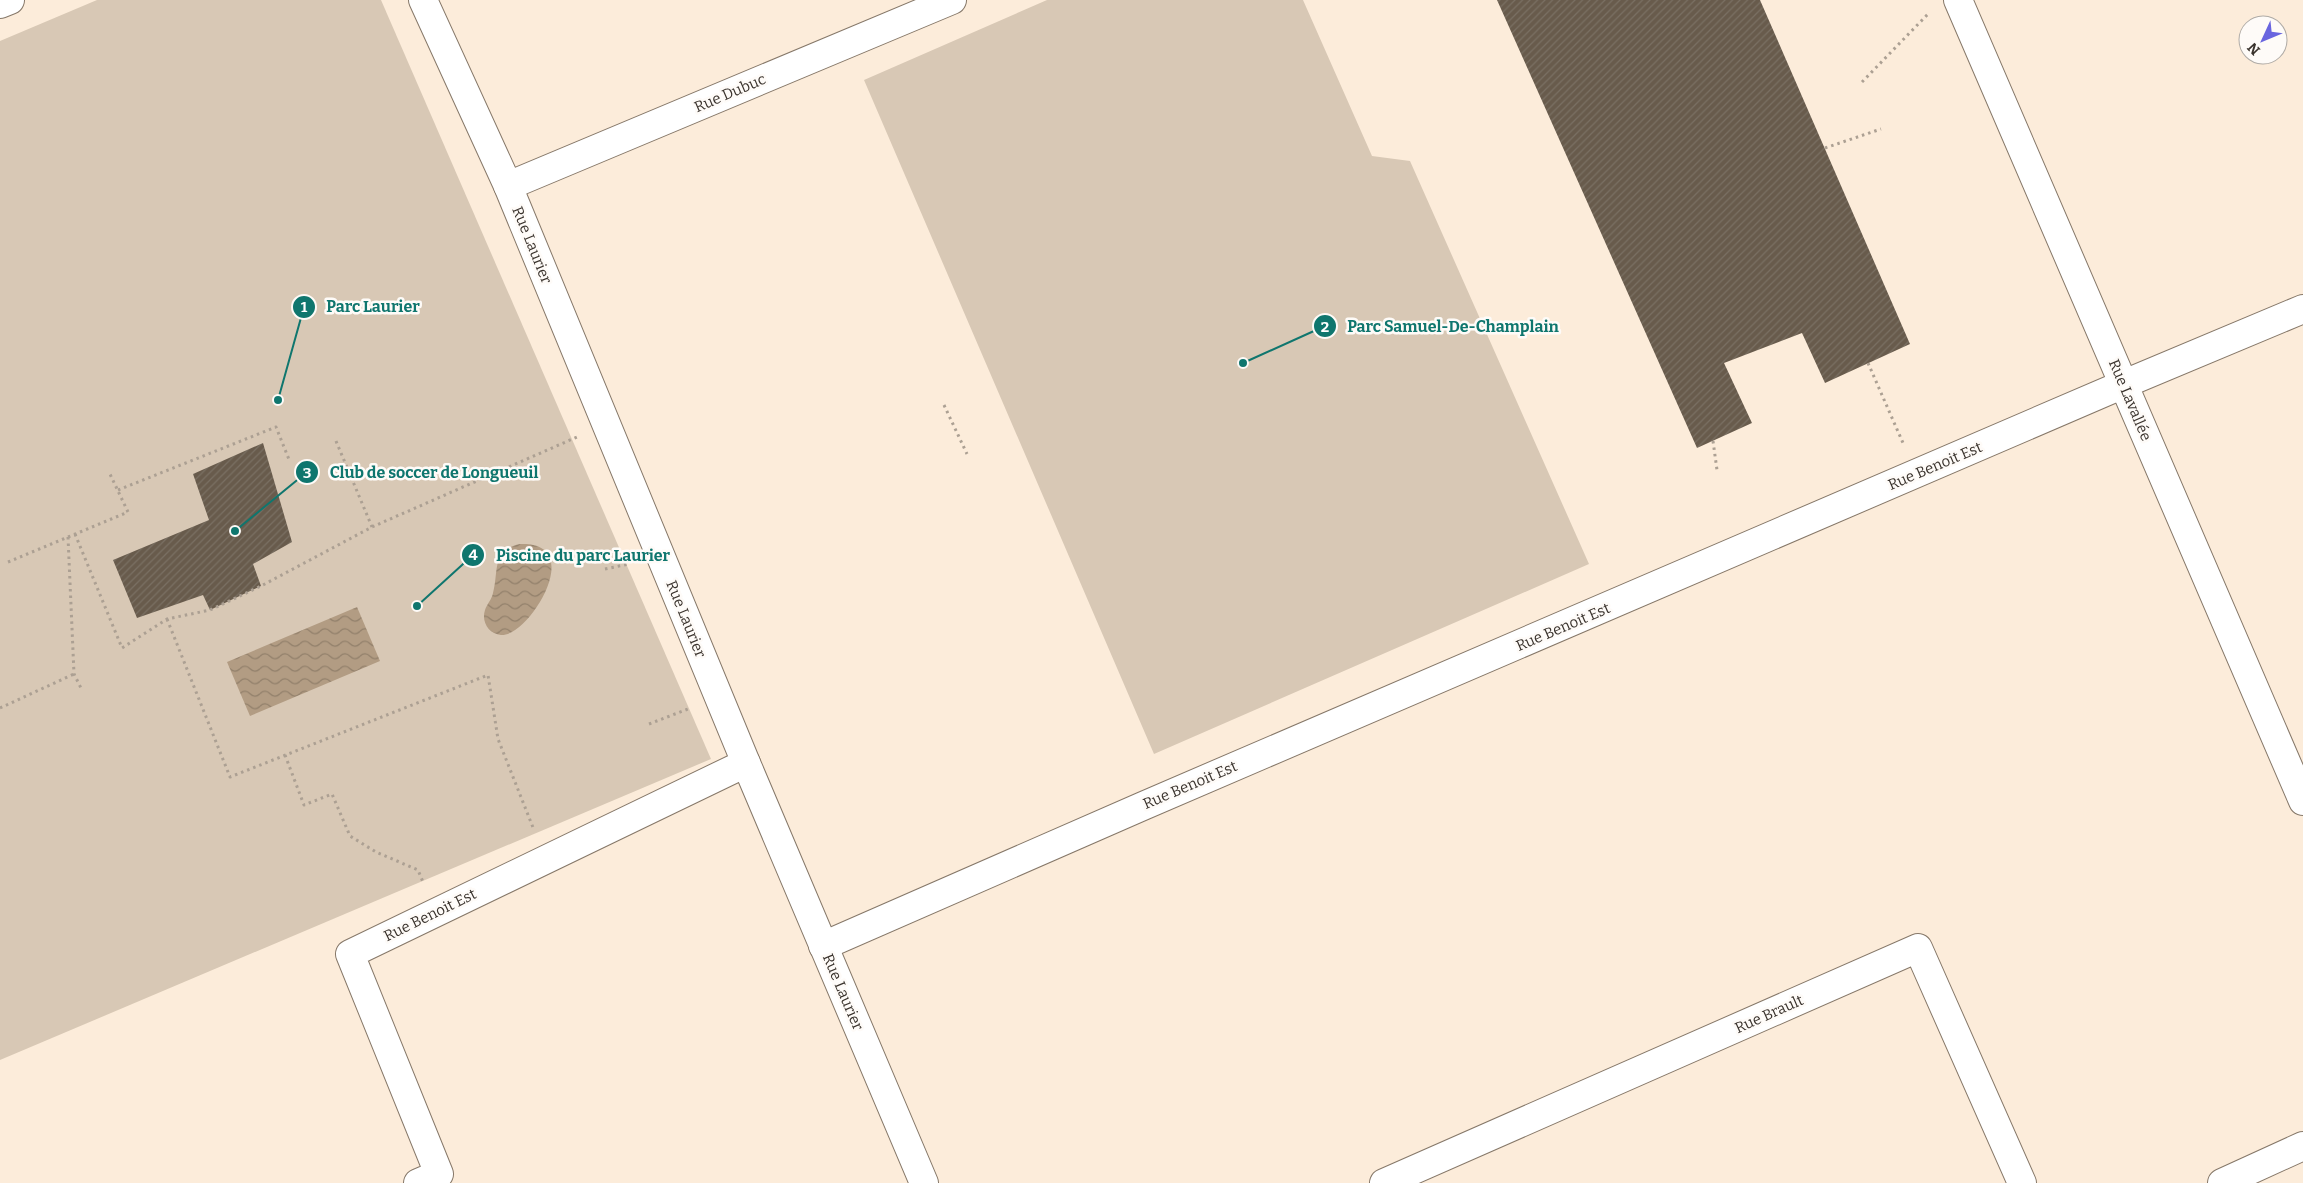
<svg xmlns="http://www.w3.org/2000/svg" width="2303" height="1183" font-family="Bitter,serif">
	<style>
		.green { fill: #d8c8b5 }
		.water { fill: url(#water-waves) }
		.building { fill: url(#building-hatch) }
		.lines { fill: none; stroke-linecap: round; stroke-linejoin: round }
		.minor-casing { stroke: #867869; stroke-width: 30 }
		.path { stroke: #aca093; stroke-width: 3; stroke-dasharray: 2.5 4; stroke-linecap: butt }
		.minor { stroke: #fff; stroke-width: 28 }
		.labels { text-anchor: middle; stroke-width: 5; stroke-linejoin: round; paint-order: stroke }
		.street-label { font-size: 15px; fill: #39322c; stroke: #fefbf8 }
		.leader { fill: none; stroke: #0f766e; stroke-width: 2 }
		.callout-dot { fill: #0f766e; stroke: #fefbf8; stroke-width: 2 }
		.mark-label { font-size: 15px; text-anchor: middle; font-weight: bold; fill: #fff }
		.callout-label { font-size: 16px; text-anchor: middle; font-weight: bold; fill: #0f766e; stroke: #fefbf8; stroke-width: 5; stroke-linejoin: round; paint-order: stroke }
	</style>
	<defs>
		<pattern id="water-waves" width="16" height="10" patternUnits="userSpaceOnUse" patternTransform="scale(1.25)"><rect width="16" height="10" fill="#b29c83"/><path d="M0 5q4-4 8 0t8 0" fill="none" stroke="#92806b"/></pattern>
		<pattern id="building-hatch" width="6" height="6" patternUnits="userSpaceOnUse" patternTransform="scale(1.25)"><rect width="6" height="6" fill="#685b4c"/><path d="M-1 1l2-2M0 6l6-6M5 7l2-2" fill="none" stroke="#7a7063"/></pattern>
	</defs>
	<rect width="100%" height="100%" fill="#fcecda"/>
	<g class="green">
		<polygon points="97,0 381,0 711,759 0,1060 0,41"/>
		<polygon points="1047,0 1303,0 1372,156 1410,161 1589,564 1154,754 864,80"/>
	</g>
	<g class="water">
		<path d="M520 544C588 541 529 637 501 635 489 634 481 622 485 610 487 604 492 599 493 593 499 572 491 550 520 544Z"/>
		<polygon points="357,607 380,661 250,716 227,662"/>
	</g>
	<g class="building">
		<polygon points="1497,0 1760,0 1910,344 1825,383 1802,333 1724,363 1752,423 1697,448"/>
		<polygon points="263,443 292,542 253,564 261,586 210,610 203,595 137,618 113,560 209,520 193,474"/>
	</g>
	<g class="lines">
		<g class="minor-casing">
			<g id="minor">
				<polyline points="423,0 508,186 746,763 924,1183"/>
				<polyline points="1958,0 2303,801"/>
				<polyline points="0,4 10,0"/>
				<polyline points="508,186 952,0"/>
				<polyline points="823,946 1143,806 2124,384 2303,309"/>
				<polyline points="418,1183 439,1174 350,954 746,763"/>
				<polyline points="1384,1183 1918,948 2022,1183"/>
				<polyline points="2222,1183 2303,1146"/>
			</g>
		</g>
		<g class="path">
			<polyline points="1862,82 1928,14"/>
			<polyline points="1825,148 1881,129"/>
			<polyline points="1868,363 1903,443"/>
			<polyline points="944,405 967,454"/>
			<polyline points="336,441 372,527"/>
			<polyline points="1713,441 1717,470"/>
			<polyline points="118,490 276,427 290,462"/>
			<polyline points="75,534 122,648 167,619 210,610 261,586 372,527 577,437"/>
			<polyline points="68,537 128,512 109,472"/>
			<polyline points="8,562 68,537 74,674 81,688"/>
			<polyline points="605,569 629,564"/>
			<polyline points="167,619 230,777 488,675 498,739 534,830"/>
			<polyline points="0,708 74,674"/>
			<polyline points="649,724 688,709"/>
			<polyline points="285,755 304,805 332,794 350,836 376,852 418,870 423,882"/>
		</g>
		<use href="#minor" class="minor"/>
	</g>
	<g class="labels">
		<g class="street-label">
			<text transform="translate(730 93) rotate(-23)" y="5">Rue Dubuc</text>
			<text transform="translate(532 245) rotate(68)" y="5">Rue Laurier</text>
			<text transform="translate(2130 400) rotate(67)" y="5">Rue Lavallée</text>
			<text transform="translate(1935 466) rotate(-23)" y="5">Rue Benoit Est</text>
			<text transform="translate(686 619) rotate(68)" y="5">Rue Laurier</text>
			<text transform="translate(1563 627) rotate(-23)" y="5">Rue Benoit Est</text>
			<text transform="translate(1190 785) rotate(-23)" y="5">Rue Benoit Est</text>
			<text transform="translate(430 915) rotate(-26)" y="5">Rue Benoit Est</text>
			<text transform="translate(843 992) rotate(67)" y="5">Rue Laurier</text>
			<text transform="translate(1769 1014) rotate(-24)" y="5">Rue Brault</text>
		</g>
	</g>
	<path class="leader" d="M278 400L304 307M1243 363L1325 326M235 531L307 472M417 606L473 555"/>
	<g class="callout-dot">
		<circle cx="278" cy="400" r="5"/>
		<circle cx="1243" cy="363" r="5"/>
		<circle cx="235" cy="531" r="5"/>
		<circle cx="417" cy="606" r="5"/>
		<circle cx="304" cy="307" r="12"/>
		<circle cx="1325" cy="326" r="12"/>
		<circle cx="307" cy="472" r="12"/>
		<circle cx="473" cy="555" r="12"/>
	</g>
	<g class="mark-label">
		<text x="304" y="312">1</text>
		<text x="1325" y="332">2</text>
		<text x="307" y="478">3</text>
		<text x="473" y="560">4</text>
	</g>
	<g class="callout-label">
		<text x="373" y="312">Parc Laurier</text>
		<text x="1453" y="332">Parc Samuel-De-Champlain</text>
		<text x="434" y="478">Club de soccer de Longueuil</text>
		<text x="583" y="561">Piscine du parc Laurier</text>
	</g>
	<g transform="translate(2263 40) rotate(226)"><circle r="24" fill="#fefbf8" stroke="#afaba6"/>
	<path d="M0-4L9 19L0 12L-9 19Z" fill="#6965df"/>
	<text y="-8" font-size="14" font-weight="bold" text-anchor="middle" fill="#39322c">N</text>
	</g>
</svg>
